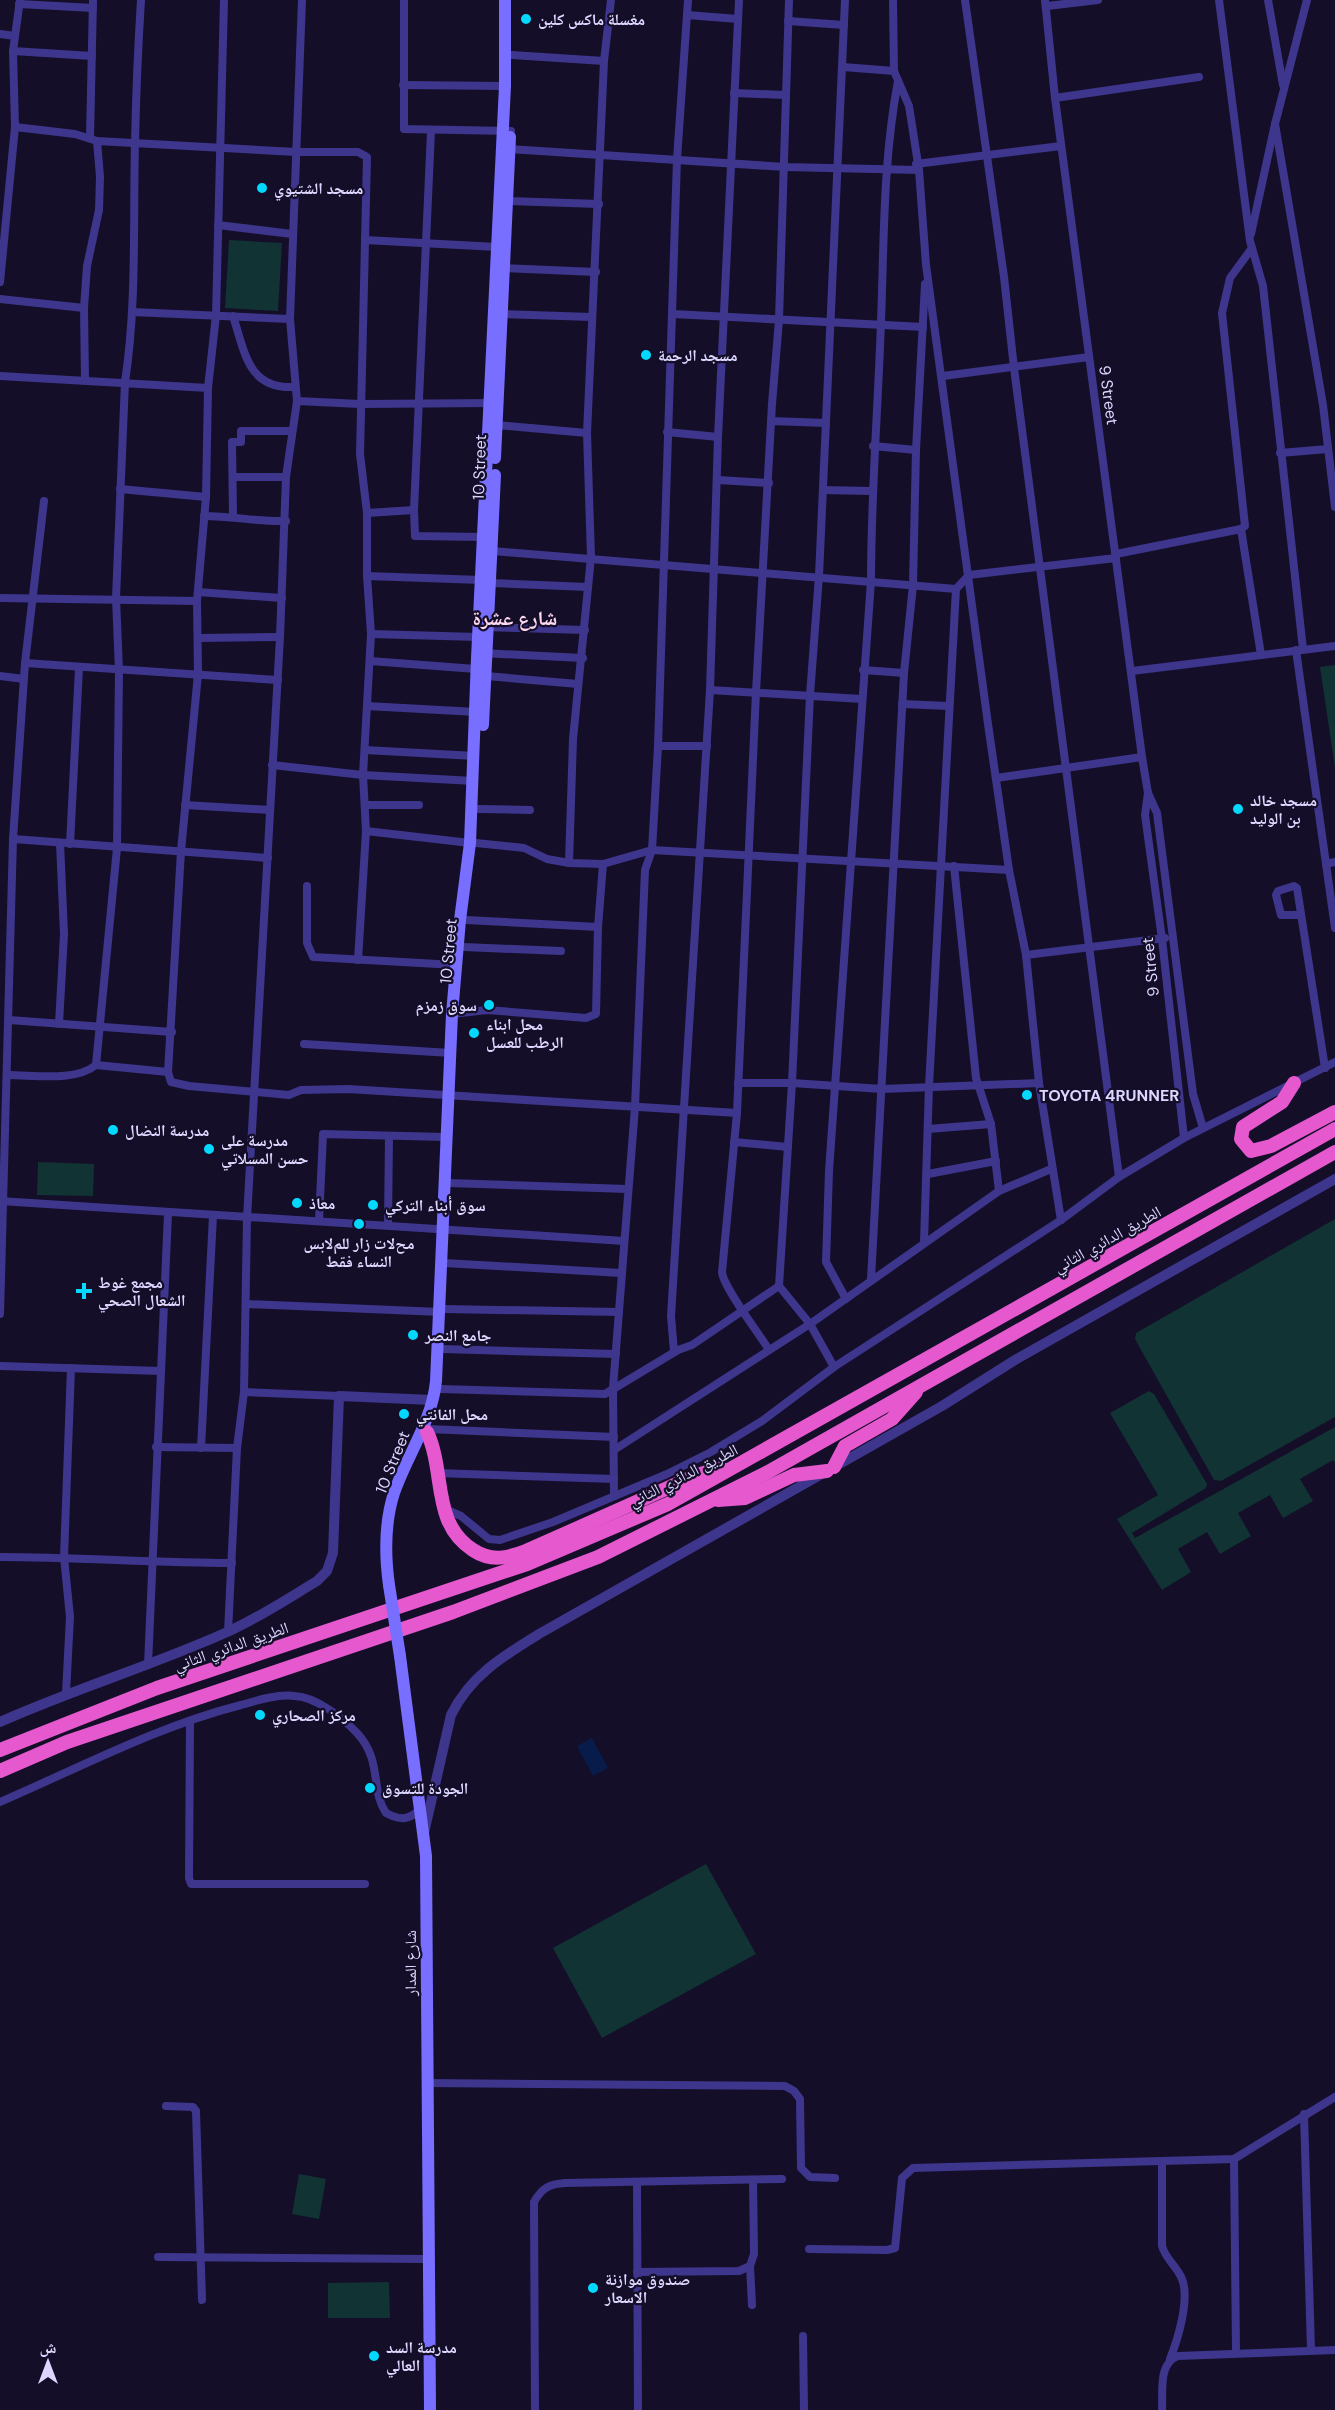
<svg xmlns="http://www.w3.org/2000/svg" width="1335" height="2410" font-family="'DM Sans','Noto Naskh Arabic',sans-serif">
	<style>
		.green { fill: #113334 }
		.water { fill: #071c4a }
		.lines { fill: none; stroke-linecap: round; stroke-linejoin: round }
		.minor { stroke: #3e368c; stroke-width: 8 }
		.tertiary { stroke: #3e368c; stroke-width: 10 }
		.secondary { stroke: #786eff; stroke-width: 12 }
		.trunk { stroke: #e558ce; stroke-width: 14 }
		.secondary-bridge { stroke: #786eff; stroke-width: 12 }
		.poi-dot { fill: #03d9ff; stroke: #140e29; stroke-width: 2 }
		.labels { text-anchor: middle; stroke-width: 4.5; stroke-linejoin: round; paint-order: stroke }
		.poi-label { font-size: 16px; font-weight: bold; fill: #ddd7ff; stroke: #140e29; text-anchor: start }
		.street-label { font-size: 16px; fill: #ddd7ff; stroke: #140e29 }
		.quarter-label { font-size: 20px; font-weight: bold; fill: #ffd9ef; stroke: #140e29 }
	</style>
	<rect width="100%" height="100%" fill="#140e29"/>
	<g class="green">
		<polygon points="229,240 282,243 278,311 225,308"/>
		<polygon points="1335,665 1335,768 1320,667"/>
		<polygon points="38,1162 94,1164 93,1196 37,1195"/>
		<polygon points="1335,1219 1335,1417 1221,1481 1214,1480 1135,1339 1136,1333"/>
		<polygon points="1149,1391 1154,1394 1207,1484 1206,1488 1132,1533 1135,1538 1335,1427 1335,1463 1333,1460 1300,1479 1313,1501 1283,1518 1270,1495 1238,1513 1251,1536 1220,1554 1207,1532 1178,1549 1191,1572 1162,1590 1117,1519 1158,1495 1110,1413"/>
		<polygon points="706,1864 756,1954 602,2038 553,1948"/>
		<polygon points="299,2174 326,2179 319,2219 292,2214"/>
		<polygon points="389,2282 390,2318 328,2318 328,2283"/>
	</g>
	<polygon class="water" points="592,1738 608,1768 593,1776 577,1746"/>
	<g class="lines">
		<g class="minor">
			<polyline points="224,0 216,315 208,388 206,497 197,601 198,674 181,851 168,1072 171,1082 189,1086 289,1095 301,1090 348,1089 737,1113"/>
			<polyline points="404,0 404,129 511,131"/>
			<polyline points="893,0 894,71 909,106 919,170 926,265 988,724 1009,870 1026,955 1039,1083 1061,1220"/>
			<polyline points="965,0 1004,277 1014,368 1119,1177 1184,1138 1335,1062"/>
			<polyline points="1045,0 1055,98 1142,757 1148,793 1157,813 1193,1094 1203,1128"/>
			<polyline points="1219,0 1250,241 1263,286 1303,649"/>
			<polyline points="1268,0 1283,85"/>
			<polyline points="19,4 93,8"/>
			<polyline points="1047,6 1098,0"/>
			<polyline points="687,15 738,19"/>
			<polyline points="788,21 844,25"/>
			<polyline points="0,34 15,36"/>
			<polyline points="13,51 92,56"/>
			<polyline points="512,55 604,61"/>
			<polyline points="843,67 894,71"/>
			<polyline points="403,85 505,86"/>
			<polyline points="734,93 785,95"/>
			<polyline points="1055,98 1199,77"/>
			<polyline points="1275,124 1323,405 1335,507"/>
			<polyline points="15,127 75,134 97,141 296,152 358,152 367,157 360,454 367,513 367,576 371,634 363,775 366,831 358,960"/>
			<polyline points="90,137 93,0"/>
			<polyline points="509,149 785,167 919,170"/>
			<polyline points="916,164 1061,146"/>
			<polyline points="507,201 599,204"/>
			<polyline points="218,225 292,234"/>
			<polyline points="1251,234 1275,124 1307,0"/>
			<polyline points="365,240 497,247"/>
			<polyline points="1252,248 1230,278 1222,313 1245,526 1241,529 1261,655"/>
			<polyline points="505,268 596,272"/>
			<polyline points="0,282 15,127 13,51 20,0"/>
			<polyline points="0,299 84,308"/>
			<polyline points="132,312 290,319"/>
			<polyline points="502,314 592,317"/>
			<polyline points="673,314 923,327"/>
			<path d="M233 316C245 353 248 389 294 387"/>
			<polyline points="0,376 208,388"/>
			<polyline points="943,376 1089,357"/>
			<polyline points="85,380 84,308 87,266 99,210 100,177 97,141"/>
			<polyline points="297,401 360,404 492,403"/>
			<polyline points="771,421 826,423"/>
			<polyline points="497,425 587,433"/>
			<polyline points="667,432 718,437"/>
			<polyline points="873,446 916,450"/>
			<polyline points="1280,453 1328,449"/>
			<polyline points="234,477 286,477"/>
			<polyline points="718,480 769,483"/>
			<polyline points="120,489 206,497"/>
			<polyline points="823,490 871,491"/>
			<polyline points="414,510 415,536 483,537"/>
			<polyline points="367,513 414,510 431,131"/>
			<path d="M204 516C233 516 258 522 286 521"/>
			<polyline points="233,516 232,442 241,442 241,431 291,431"/>
			<polyline points="493,551 956,589"/>
			<polyline points="1116,554 1241,529"/>
			<polyline points="367,576 481,580"/>
			<polyline points="490,583 588,587"/>
			<polyline points="198,592 282,598"/>
			<polyline points="0,598 197,601"/>
			<polyline points="485,627 585,630"/>
			<polyline points="371,634 478,637"/>
			<polyline points="198,638 280,637"/>
			<polyline points="1296,650 1335,928"/>
			<polyline points="481,653 583,658"/>
			<polyline points="370,661 476,669"/>
			<polyline points="25,663 278,680"/>
			<polyline points="863,670 904,673"/>
			<polyline points="1132,671 1335,646"/>
			<polyline points="0,676 24,679"/>
			<polyline points="486,676 578,684"/>
			<polyline points="710,690 862,699"/>
			<polyline points="902,704 949,706"/>
			<polyline points="367,706 476,712"/>
			<polyline points="658,746 707,746"/>
			<polyline points="365,750 475,756"/>
			<polyline points="272,765 363,775 474,781"/>
			<polyline points="996,778 1142,757"/>
			<polyline points="1148,793 1145,815 1162,939 1184,1138"/>
			<polyline points="185,805 270,810"/>
			<polyline points="365,805 419,805"/>
			<polyline points="479,809 530,810"/>
			<polyline points="366,831 470,843"/>
			<polyline points="13,839 268,858"/>
			<polyline points="476,843 524,848 547,859 569,863 603,864 652,850 1009,870"/>
			<polyline points="70,844 79,668"/>
			<polyline points="569,863 573,739 591,557 587,433 604,61 611,0"/>
			<polyline points="1326,864 1335,862"/>
			<polyline points="954,866 976,1078 991,1124 999,1191"/>
			<polyline points="307,886 307,943 313,957 456,965"/>
			<polyline points="1300,915 1281,915 1276,895 1278,891 1294,886 1297,888 1325,1068"/>
			<polyline points="466,920 598,927"/>
			<polyline points="464,947 561,951"/>
			<polyline points="1026,955 1165,938"/>
			<polyline points="452,1014 487,1010 586,1018 596,1014 598,927 603,864"/>
			<polyline points="9,1020 172,1032"/>
			<polyline points="59,1024 64,934 60,843"/>
			<polyline points="304,1044 451,1053"/>
			<path d="M96 1065 117 848 119 671 116 598 125 382C137 303 133 222 135 143 136 95 138 47 141 0"/>
			<path d="M8 1075C35 1075 75 1082 96 1065L168 1072"/>
			<polyline points="738,1083 792,1083 882,1089 1039,1083"/>
			<polyline points="928,1129 991,1124"/>
			<polyline points="734,1142 788,1147"/>
			<polyline points="928,1174 996,1161"/>
			<polyline points="448,1183 627,1189"/>
			<polyline points="0,1201 624,1241"/>
			<polyline points="319,1221 323,1134 445,1137"/>
			<polyline points="388,1225 389,1136"/>
			<polyline points="924,1242 929,1086 956,589 969,575 1116,558"/>
			<polyline points="444,1263 621,1273"/>
			<polyline points="871,1279 904,673 913,585 916,450 925,284"/>
			<path d="M846 1299 826 1262 829 1171 871 581C871 494 878 408 881 322 884 241 883 160 898 81"/>
			<polyline points="246,1304 441,1312"/>
			<polyline points="444,1309 619,1312"/>
			<polyline points="0,1314 13,839 25,663 44,501"/>
			<polyline points="442,1349 616,1354"/>
			<path d="M769 1350C758 1332 723 1287 722 1272L737 1113 756 692 772 404 779 320 789 0"/>
			<polyline points="674,1352 671,1316 710,690 718,437 739,0"/>
			<polyline points="0,1366 161,1371"/>
			<polyline points="834,1367 810,1324 779,1286 792,1083 810,695 819,576 845,0"/>
			<polyline points="440,1389 605,1394 678,1350 692,1345 779,1286"/>
			<polyline points="244,1392 339,1396"/>
			<polyline points="428,1429 614,1437"/>
			<polyline points="156,1447 237,1448"/>
			<polyline points="201,1448 213,1216"/>
			<polyline points="614,1450 810,1324 999,1191 1051,1169"/>
			<polyline points="437,1473 614,1479"/>
			<polyline points="614,1496 613,1388 635,1107 645,870 652,850 658,746 677,159 688,0"/>
			<polyline points="443,1508 461,1516 489,1539 500,1540 553,1522 667,1474 711,1452 762,1421 834,1367 1061,1220 1119,1177"/>
			<path d="M0 1557C77 1557 154 1563 232 1563"/>
			<polyline points="228,1632 237,1448 244,1392 247,1218 280,637 286,477 297,401 290,319 302,0"/>
			<polyline points="148,1665 168,1214"/>
			<polyline points="66,1693 70,1617 64,1557 71,1368"/>
			<polyline points="190,1721 189,1878 191,1884 365,1884"/>
			<path d="M0 1802C79 1768 158 1726 241 1705 258 1700 278 1694 295 1696 316 1697 343 1718 357 1733 383 1761 370 1790 386 1813 401 1821 410 1820 421 1808"/>
			<polyline points="426,2083 785,2086 794,2091 800,2099 801,2168 810,2177 835,2178"/>
			<polyline points="166,2106 193,2107 196,2111 202,2300"/>
			<polyline points="1304,2114 1311,2350"/>
			<polyline points="1234,2159 1236,2352"/>
			<path d="M1162 2162V2246C1166 2260 1177 2266 1182 2279 1190 2299 1178 2339 1170 2359"/>
			<polyline points="637,2182 638,2410"/>
			<polyline points="809,2249 887,2250 895,2248 902,2178 913,2168 1234,2159 1335,2097"/>
			<polyline points="158,2257 428,2259"/>
			<polyline points="750,2266 752,2305"/>
			<polyline points="637,2272 739,2271 750,2266 754,2254 753,2180"/>
			<polyline points="803,2336 804,2410"/>
			<path d="M535 2410 534 2202C542 2188 549 2184 565 2183L782 2179"/>
			<path d="M1162 2410C1163 2392 1158 2363 1178 2356L1335 2350"/>
		</g>
		<g class="tertiary">
			<path d="M0 1722C74 1689 151 1666 225 1633 257 1619 287 1599 317 1581L327 1571 333 1553 339 1396 433 1400"/>
			<path d="M424 1833 451 1715C470 1676 503 1656 539 1634L942 1406 1015 1360 1335 1179"/>
		</g>
		<g class="secondary">
			<polyline points="495,458 510,137"/>
			<polyline points="483,725 495,475"/>
			<path d="M389 1585C385 1556 385 1521 394 1493 407 1455 432 1422 436 1381L452 1014 460 920 470 843 477 658 505 86V0"/>
			<polyline points="400,1656 426,1856 430,2410"/>
		</g>
		<g class="trunk">
			<polyline points="1294,1083 1282,1102 1243,1127 1241,1139 1251,1151 1271,1146 1335,1112"/>
			<path d="M427 1432C446 1473 431 1523 473 1550 491 1562 508 1558 526 1551L697 1475 721 1468"/>
			<polyline points="834,1467 845,1446 892,1419 916,1392"/>
			<polyline points="718,1500 745,1498 794,1475 827,1471"/>
			<polyline points="0,1750 157,1688 527,1564 668,1504 1335,1129"/>
			<polyline points="0,1771 67,1742 453,1612 598,1557 768,1472 1335,1152"/>
		</g>
		<polyline class="secondary-bridge" points="389,1585 400,1656"/>
	</g>
	<g class="poi-dot">
		<circle cx="526" cy="19" r="6"/>
		<circle cx="262" cy="188" r="6"/>
		<circle cx="646" cy="355" r="6"/>
		<circle cx="1238" cy="809" r="6"/>
		<circle cx="489" cy="1005" r="6"/>
		<circle cx="474" cy="1033" r="6"/>
		<circle cx="1027" cy="1095" r="6"/>
		<circle cx="113" cy="1130" r="6"/>
		<circle cx="209" cy="1149" r="6"/>
		<circle cx="297" cy="1203" r="6"/>
		<circle cx="373" cy="1205" r="6"/>
		<circle cx="359" cy="1224" r="6"/>
		<path d="M81 1282h6v6h6v6h-6v6h-6v-6h-6v-6h6z"/>
		<circle cx="413" cy="1335" r="6"/>
		<circle cx="404" cy="1414" r="6"/>
		<circle cx="260" cy="1715" r="6"/>
		<circle cx="370" cy="1788" r="6"/>
		<circle cx="593" cy="2288" r="6"/>
		<circle cx="374" cy="2356" r="6"/>
	</g>
	<g class="labels">
		<g class="poi-label">
			<text x="538" y="25">مغسلة ماكس كلين</text>
			<text x="274" y="194">مسجد الشتيوي</text>
			<text x="658" y="361">مسجد الرحمة</text>
			<text x="1250" y="806">مسجد خالد<tspan x="1250" dy="18">بن الوليد</tspan></text>
			<text x="477" y="1011" text-anchor="end">سوق زمزم</text>
			<text x="486" y="1030">محل ابناء<tspan x="486" dy="18">الرطب للعسل</tspan></text>
			<text x="1039" y="1101">TOYOTA 4RUNNER</text>
			<text x="125" y="1136">مدرسة النضال</text>
			<text x="221" y="1146">مدرسة على<tspan x="221" dy="18">حسن المسلاتي</tspan></text>
			<text x="309" y="1209">معاذ</text>
			<text x="385" y="1211">سوق أبناء التركي</text>
			<text x="359" y="1249" text-anchor="middle">محﻻت زار للمﻻبس<tspan x="359" dy="18">النساء فقط</tspan></text>
			<text x="98" y="1288">مجمع غوط<tspan x="98" dy="18">الشعال الصحي</tspan></text>
			<text x="425" y="1341">جامع النصر</text>
			<text x="416" y="1420">محل الفانتي</text>
			<text x="272" y="1721">مركز الصحاري</text>
			<text x="382" y="1794">الجودة للتسوق</text>
			<text x="605" y="2285">صندوق موازنة<tspan x="605" dy="18">الاسعار</tspan></text>
			<text x="386" y="2353">مدرسة السد<tspan x="386" dy="18">العالي</tspan></text>
		</g>
		<g class="street-label">
			<text transform="translate(1109 395) rotate(82)" y="6">9 Street</text>
			<text transform="translate(479 467) rotate(-88)" y="6">10 Street</text>
			<text transform="translate(448 951) rotate(-85)" y="6">10 Street</text>
			<text transform="translate(1150 967) rotate(-96)" y="6">9 Street</text>
			<text transform="translate(1107 1239) rotate(-29)" y="6">الطريق الدائري الثاني</text>
			<text transform="translate(392 1462) rotate(-68)" y="6">10 Street</text>
			<text transform="translate(683 1475) rotate(-27)" y="6">الطريق الدائري الثاني</text>
			<text transform="translate(231 1646) rotate(-19)" y="6">الطريق الدائري الثاني</text>
			<text transform="translate(410 1963) rotate(-90)" y="6">شارع المدار</text>
		</g>
		<g class="quarter-label">
			<text x="515" y="625">شارع عشرة</text>
		</g>
	</g>
	<g transform="translate(48 2362)" stroke="#140e29" stroke-width="4.5" paint-order="stroke">
	<path d="M0-4.5L10 22L0 15L-10 22Z" fill="#ddd7ff"/>
	<text y="-9" font-size="16" font-weight="bold" text-anchor="middle" fill="#ddd7ff">ش</text>
	</g>
</svg>
